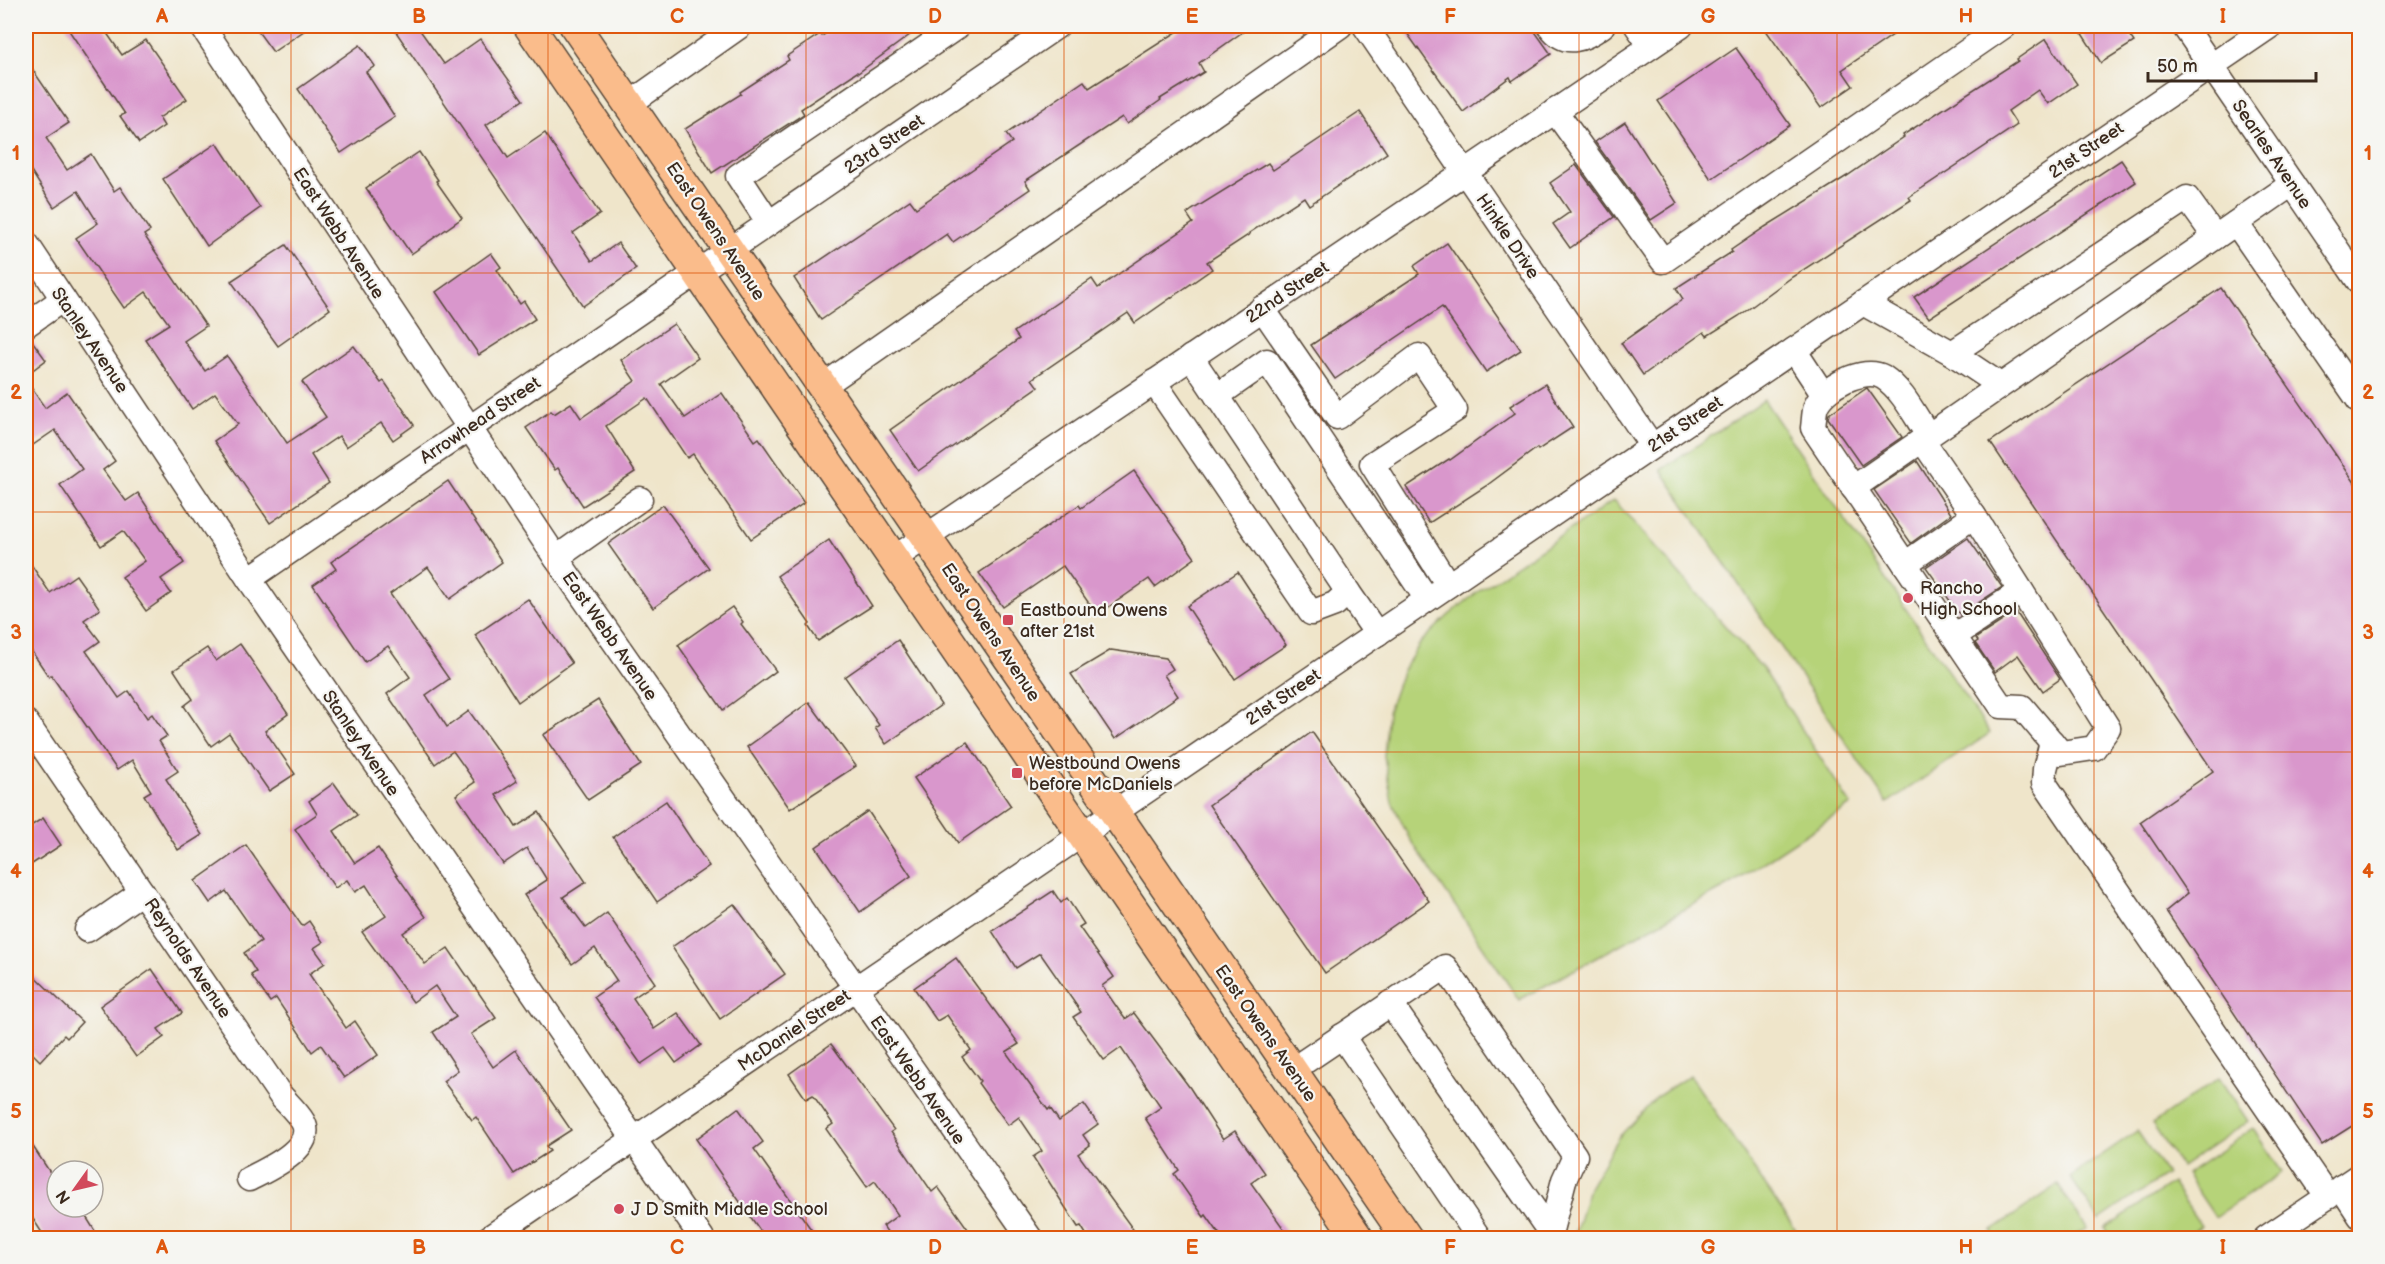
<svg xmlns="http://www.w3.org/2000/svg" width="2385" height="1264" font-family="'Balsamiq Sans',sans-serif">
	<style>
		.green { fill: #b6d379; stroke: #787e4c; stroke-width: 1.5 }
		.building { fill: #d997cc }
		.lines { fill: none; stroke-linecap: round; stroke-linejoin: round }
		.minor-casing { stroke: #564638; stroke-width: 27 }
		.major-casing { stroke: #564638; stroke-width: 33 }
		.minor { stroke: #fff; stroke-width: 24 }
		.major { stroke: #fabc8b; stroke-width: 30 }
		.grid { fill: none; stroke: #df570d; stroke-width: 1.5; stroke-opacity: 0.55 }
		.poi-dot { fill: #d1495b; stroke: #f6f6f2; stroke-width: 2 }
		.labels { text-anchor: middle; stroke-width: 4.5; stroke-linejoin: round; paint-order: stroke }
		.street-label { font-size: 18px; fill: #3b2a1e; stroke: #f6f6f2 }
		.poi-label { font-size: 18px; fill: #3b2a1e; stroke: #f6f6f2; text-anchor: start }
		.neatline { fill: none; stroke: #df570d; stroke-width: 2 }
		.grid-label { font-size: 20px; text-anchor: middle; font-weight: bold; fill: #df570d }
	</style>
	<rect width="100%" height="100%" fill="#f6f6f2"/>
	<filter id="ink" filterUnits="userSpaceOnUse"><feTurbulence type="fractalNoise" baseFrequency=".0167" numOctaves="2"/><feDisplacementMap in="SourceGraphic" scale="12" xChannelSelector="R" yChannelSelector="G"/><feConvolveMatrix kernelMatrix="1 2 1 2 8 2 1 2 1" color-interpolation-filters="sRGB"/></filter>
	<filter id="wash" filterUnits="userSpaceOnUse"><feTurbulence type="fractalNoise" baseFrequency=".008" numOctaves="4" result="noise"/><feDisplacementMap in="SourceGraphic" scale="24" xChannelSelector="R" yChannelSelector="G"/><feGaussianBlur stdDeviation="1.35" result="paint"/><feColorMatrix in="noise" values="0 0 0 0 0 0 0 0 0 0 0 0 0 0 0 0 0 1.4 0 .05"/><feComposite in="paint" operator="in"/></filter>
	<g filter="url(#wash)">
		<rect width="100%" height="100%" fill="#efe5ca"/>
		<g class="green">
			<polygon points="1764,400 1990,733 1887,803 1661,470"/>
			<polygon points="1614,500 1763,669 1851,805 1729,885 1519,1000 1409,838 1392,802 1384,756 1388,712 1402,672 1421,642 1449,615 1476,593"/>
			<polygon points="1690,1075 1801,1238 1574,1238 1589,1188 1617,1139 1658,1096"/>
			<polygon points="2219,1078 2248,1121 2181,1167 2152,1124"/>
			<polygon points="2253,1129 2282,1172 2215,1217 2186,1174"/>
			<polygon points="2137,1131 2167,1174 2099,1220 2070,1177"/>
			<polygon points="2172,1183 2201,1226 2183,1238 2112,1238 2105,1228"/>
			<polygon points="2058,1185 2087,1228 2071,1238 1997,1238 1991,1231"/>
		</g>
		<g id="blocks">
			<g class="building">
				<polygon points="66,26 102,26 122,55 146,40 187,99 159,118 164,126 139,143 120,116 125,114"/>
				<polygon points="254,26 311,26 273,52"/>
				<polygon points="392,26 417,26 444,64 480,39 523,100 486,125 508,158 545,133 600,214 573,233 592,261 618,243 636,269 583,306"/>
				<polygon points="837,26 922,26 858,73 857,72 801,109 804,114 712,173 685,129 741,94 740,92 789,60 787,56 820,34 822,36"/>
				<polygon points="1186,26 1251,26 1199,63 1204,72 1160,99 1161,100 1127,124 1122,117 1025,181 1030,189 953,242 947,234 821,320 794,278 910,200 916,208 1012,142 1006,134 1084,81 1089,88"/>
				<polygon points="1402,26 1531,26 1551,54 1512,81 1510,77 1463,112"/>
				<polygon points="1763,26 1906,26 1842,70 1853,86 1821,108"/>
				<polygon points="2077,26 2123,26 2134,42 2101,63"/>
				<polygon points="2046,39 2077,84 2048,104 2038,90 2008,111 2017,125 1909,197 1911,200 1792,277 1739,316 1707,336 1704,332 1643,375 1621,343 1683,299 1676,288 1732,252 1731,250 1765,227 1847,176 1904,137 1903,135 2018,61 2017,59"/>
				<polygon points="360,45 375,66 366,72 395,117 341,153 298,89"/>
				<polygon points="1736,48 1790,125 1711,179 1658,101"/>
				<polygon points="26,60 69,123 46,138 67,170 91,154 114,191 120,187 150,231 144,235 206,326 184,341 205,371 227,356 287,443 326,417 302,382 354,346 381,383 384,381 414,425 393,440 381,423 346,447 339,436 311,455 329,483 270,523 214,441 238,424 215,393 192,409 145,339 169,324 146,292 124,308 76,238 98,223 78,191 54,207 26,163"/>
				<polygon points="1360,112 1387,153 1309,205 1304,197 1249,233 1250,234 1207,262 1212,269 1135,323 1128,313 1032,379 1038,387 918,471 890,430 1019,339 1014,332 1092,279 1098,288 1193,223 1187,214 1192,210 1268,163 1273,170"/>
				<polygon points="1625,122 1677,203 1651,220 1595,142"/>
				<polygon points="217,143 260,208 207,246 163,179"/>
				<polygon points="419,152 438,180 436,181 462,218 411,254 366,188"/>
				<polygon points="2121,160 2136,182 1929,318 1914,297"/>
				<polygon points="1576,165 1614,217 1570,248 1553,224 1570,212 1550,183"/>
				<polygon points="1447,243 1521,350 1486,372 1442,307 1335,379 1311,345 1419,274 1414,266"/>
				<polygon points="286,245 330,309 278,346 231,281"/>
				<polygon points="491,253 501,267 497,270 509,288 520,304 524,301 535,319 479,355 436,292"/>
				<polygon points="2221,288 2360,490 2360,1121 2322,1145 2166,911 2188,893 2140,822 2213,771 1990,442"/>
				<polygon points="674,324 698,358 661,384 685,418 722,393 755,441 759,438 804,503 751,539 693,454 687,458 647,398 606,426 635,472 583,506 558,468 555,470 526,428 551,411 554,414 571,403 581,418 635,381 621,360"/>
				<polygon points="30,338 46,360 26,375 26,339"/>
				<polygon points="26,380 45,408 67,392 115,461 103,470 126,501 138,493 184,563 161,579 171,593 146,611 122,577 145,561 123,531 101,546 60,485 82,469 55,430 33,445 26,435"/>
				<polygon points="1545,384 1573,427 1538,450 1537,448 1486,486 1429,523 1406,487 1449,459 1450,460 1515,413 1510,406"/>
				<polygon points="1867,388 1902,437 1861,465 1828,418 1829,414"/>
				<polygon points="1917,461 1951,514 1911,543 1874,490"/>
				<polygon points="1134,471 1195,558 1155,587 1149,579 1097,615 1063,566 1003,607 979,573 1079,505 1081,508"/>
				<polygon points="448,481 502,562 450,599 428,567 390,594 449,679 426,695 447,727 469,711 499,753 517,781 496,795 516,827 539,812 586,882 563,897 586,928 607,913 655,983 633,998 654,1029 678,1013 701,1045 676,1063 665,1048 641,1064 594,997 617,981 595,948 572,964 524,895 547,880 527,848 503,864 456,795 475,782 453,751 435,764 387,694 410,677 388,646 365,662 313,585 336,569 331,562"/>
				<polygon points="663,505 709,568 653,608 608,544"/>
				<polygon points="1968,538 2002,587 1960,615 1926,567"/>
				<polygon points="829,540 872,606 818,641 808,626 810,624 777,576"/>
				<polygon points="26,557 50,593 76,575 100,609 84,620 100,641 86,651 119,698 129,691 147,718 152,714 167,736 159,741 178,771 166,779 202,835 178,850 144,795 151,791 132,760 117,770 51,675 49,677 26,643"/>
				<polygon points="1238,572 1286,645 1235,679 1187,606"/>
				<polygon points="528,599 572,663 518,702 475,635"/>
				<polygon points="732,607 743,622 741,624 776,671 723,710 678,645"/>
				<polygon points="2016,612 2060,679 2043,691 2018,655 1995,672 1975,643 1978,641 1976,638"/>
				<polygon points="898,640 941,705 886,744 875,728 879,725 845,677"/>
				<polygon points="240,644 288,714 265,731 295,774 269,791 229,733 211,746 184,706 193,699 174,670 207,648 216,661"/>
				<polygon points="1111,650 1166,658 1173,669 1164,675 1178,696 1115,739 1071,674"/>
				<polygon points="598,700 641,765 588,800 543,735"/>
				<polygon points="809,702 856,766 790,809 747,747"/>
				<polygon points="1312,732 1429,901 1325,973 1209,805"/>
				<polygon points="967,742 1011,806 958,843 914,778"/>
				<polygon points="334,783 357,815 334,831 345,848 355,863 378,848 426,917 403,933 425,964 448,948 496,1018 471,1034 493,1067 516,1050 571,1130 546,1146 550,1151 514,1174 476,1117 472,1120 443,1081 458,1070 433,1032 456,1017 435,986 413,1002 362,932 386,916 366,885 355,892 347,880 335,888 295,829 317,814 309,801"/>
				<polygon points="666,801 709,866 657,902 613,837"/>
				<polygon points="868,811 911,876 860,912 816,847"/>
				<polygon points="43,818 61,845 26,868 26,829"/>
				<polygon points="246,845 302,926 309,921 323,942 314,948 325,963 309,974 346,1028 355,1021 378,1055 344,1078 321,1045 312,1052 276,998 270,1002 251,975 256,972 244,953 261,941 226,891 210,903 195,881"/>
				<polygon points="1053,891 1061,903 1067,898 1084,924 1079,927 1114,977 1102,986 1125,1019 1134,1013 1190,1088 1223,1139 1235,1131 1265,1173 1251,1183 1291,1239 1223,1239 1206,1215 1204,1217 1174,1174 1179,1170 1145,1118 1161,1107 1121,1048 1104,1060 1073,1017 1081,1012 1040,953 1016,968 992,931"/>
				<polygon points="734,904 785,974 720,1019 672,947"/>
				<polygon points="956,958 1019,1044 1006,1052 1048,1110 1050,1108 1059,1121 1084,1104 1098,1124 1083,1135 1090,1145 1078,1154 1140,1239 1089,1239 1081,1226 1078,1227 1033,1157 1042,1151 1019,1117 1008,1125 978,1083 980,1081 962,1057 971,1050 947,1015 937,1021 914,988"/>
				<polygon points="26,968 82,1022 67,1038 64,1035 40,1061 26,1047"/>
				<polygon points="152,969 182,1013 158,1029 164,1037 136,1057 100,1006"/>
				<polygon points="831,1044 894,1130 891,1132 932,1192 938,1187 968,1229 955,1239 892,1239 883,1226 898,1215 875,1181 867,1187 826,1129 833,1124 813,1095 806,1099 789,1074"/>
				<polygon points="738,1108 763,1142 754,1149 818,1239 766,1239 696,1139"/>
				<polygon points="26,1136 57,1183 57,1207 80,1207 100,1239 46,1239 26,1208"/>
			</g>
		</g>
	</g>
	<g filter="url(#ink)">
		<use href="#blocks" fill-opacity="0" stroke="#564638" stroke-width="1.5"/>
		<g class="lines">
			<g class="minor-casing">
				<g id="minor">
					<polyline points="202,26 556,558 1030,1238"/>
					<polyline points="1365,26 1652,446"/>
					<path d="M1550 26C1566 48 1584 39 1602 26"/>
					<polyline points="1637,26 1651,46"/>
					<polyline points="2184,26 2360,283"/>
					<polyline points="629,104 740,26"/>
					<polyline points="1555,111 1663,261 2004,26"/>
					<polyline points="769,223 738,176 958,26"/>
					<polyline points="2236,223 2360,402"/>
					<polyline points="26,243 249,579 702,1238"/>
					<polyline points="1863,303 1952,353 2000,385"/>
					<polyline points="1262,308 1337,417 1419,356 1455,410 1372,464 1448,585"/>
					<polyline points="26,325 63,299"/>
					<polyline points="1794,350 1823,394"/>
					<polyline points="1952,353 2187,198 2215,237"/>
					<polyline points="1154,382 1311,613 1335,604 1348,592 1191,357"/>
					<polyline points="823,386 1340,26"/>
					<polyline points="1217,396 1267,361 1427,599"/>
					<path d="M1922 440 1974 516 2108 728 2094 748 2061 753 2022 707 2001 706 1813 428C1814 421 1814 412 1816 406 1824 387 1864 366 1883 377 1903 390 1915 416 1928 435"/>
					<polyline points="1853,488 2292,184"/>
					<polyline points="556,558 640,499"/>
					<polyline points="893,559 1681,26"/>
					<polyline points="1905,564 1974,516"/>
					<polyline points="249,579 1057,26"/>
					<polyline points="1348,592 1377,634"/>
					<polyline points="1954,636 2021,591"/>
					<path d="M26 722 281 1096C288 1104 298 1113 303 1122 317 1148 266 1170 249 1179"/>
					<polyline points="2052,742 2045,769 2044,783 2328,1197"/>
					<polyline points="87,930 142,892"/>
					<polyline points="1390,1003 1550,1232"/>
					<polyline points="1342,1036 1479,1238"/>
					<polyline points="1292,1070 1445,967 1575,1156 1564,1180 1549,1238"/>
					<polyline points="2341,1187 2360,1216"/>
					<polyline points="489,1238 2270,26"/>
					<polyline points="2266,1238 2360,1175"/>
				</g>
			</g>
			<g class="major-casing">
				<g id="major">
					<polyline points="529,26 1358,1238"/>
					<polyline points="575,26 1407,1238"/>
				</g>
			</g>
			<use href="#minor" class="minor"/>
			<use href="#major" class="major"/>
		</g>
	</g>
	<path class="grid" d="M291 26V1238M548 26V1238M806 26V1238M1064 26V1238M1321 26V1238M1579 26V1238M1837 26V1238M2094 26V1238M26 273H2360M26 512H2360M26 752H2360M26 991H2360"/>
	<g class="poi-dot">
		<circle cx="1908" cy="598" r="6"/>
		<rect x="1002" y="614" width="12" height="12" rx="3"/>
		<rect x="1011" y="767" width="12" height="12" rx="3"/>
		<circle cx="619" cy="1209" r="6"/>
	</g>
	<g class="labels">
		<g class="street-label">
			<text transform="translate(884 144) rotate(-34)" y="6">23rd Street</text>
			<text transform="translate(2086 150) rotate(-34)" y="6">21st Street</text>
			<text transform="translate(2272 154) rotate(56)" y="6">Searles Avenue</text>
			<text transform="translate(716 231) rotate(56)" y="6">East Owens Avenue</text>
			<text transform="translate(339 233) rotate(57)" y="6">East Webb Avenue</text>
			<text transform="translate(1508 236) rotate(56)" y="6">Hinkle Drive</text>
			<text transform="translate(1287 292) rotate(-34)" y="6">22nd Street</text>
			<text transform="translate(90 340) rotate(56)" y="6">Stanley Avenue</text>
			<text transform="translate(480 420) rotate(-34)" y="6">Arrowhead Street</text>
			<text transform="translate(1685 424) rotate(-34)" y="6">21st Street</text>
			<text transform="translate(991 632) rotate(56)" y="6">East Owens Avenue</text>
			<text transform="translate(610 636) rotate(55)" y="6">East Webb Avenue</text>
			<text transform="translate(1283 697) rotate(-34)" y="6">21st Street</text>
			<text transform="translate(361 743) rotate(56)" y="6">Stanley Avenue</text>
			<text transform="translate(188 958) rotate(56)" y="6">Reynolds Avenue</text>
			<text transform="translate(794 1030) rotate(-34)" y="6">McDaniel Street</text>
			<text transform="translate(1266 1033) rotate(55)" y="6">East Owens Avenue</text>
			<text transform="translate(918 1080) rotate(55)" y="6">East Webb Avenue</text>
		</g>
		<g class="poi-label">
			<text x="1920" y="594">Rancho<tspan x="1920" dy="21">High School</tspan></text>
			<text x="1020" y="616">Eastbound Owens<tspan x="1020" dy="21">after 21st</tspan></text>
			<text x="1029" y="769">Westbound Owens<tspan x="1029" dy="21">before McDaniels</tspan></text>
			<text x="631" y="1215">J D Smith Middle School</text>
		</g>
	</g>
	<rect width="2385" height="1264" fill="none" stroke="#f6f6f2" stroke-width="66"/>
	<g transform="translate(75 1189) rotate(236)"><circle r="28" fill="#f6f6f2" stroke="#aba49d" stroke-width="1.5"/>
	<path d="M0-4.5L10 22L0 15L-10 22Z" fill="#d1495b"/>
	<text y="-9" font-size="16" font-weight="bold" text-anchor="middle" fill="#3b2a1e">N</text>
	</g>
	<path d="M2148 72v9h168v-9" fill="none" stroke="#3b2a1e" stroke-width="3"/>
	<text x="2157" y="72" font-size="18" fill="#3b2a1e" stroke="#f6f6f2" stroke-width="4.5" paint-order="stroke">50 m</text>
	<rect x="33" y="33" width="2319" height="1198" class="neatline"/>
	<g class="grid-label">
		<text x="162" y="23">A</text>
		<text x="419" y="23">B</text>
		<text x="677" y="23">C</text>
		<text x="935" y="23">D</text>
		<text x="1192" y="23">E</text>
		<text x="1450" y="23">F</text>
		<text x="1708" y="23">G</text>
		<text x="1966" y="23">H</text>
		<text x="2223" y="23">I</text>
		<text x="16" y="160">1</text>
		<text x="2368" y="160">1</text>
		<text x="16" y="399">2</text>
		<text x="2368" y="399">2</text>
		<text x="16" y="639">3</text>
		<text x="2368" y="639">3</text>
		<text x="16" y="878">4</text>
		<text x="2368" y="878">4</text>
		<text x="16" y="1118">5</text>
		<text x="2368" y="1118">5</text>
		<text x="162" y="1254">A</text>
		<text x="419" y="1254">B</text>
		<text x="677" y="1254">C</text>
		<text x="935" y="1254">D</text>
		<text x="1192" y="1254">E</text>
		<text x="1450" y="1254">F</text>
		<text x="1708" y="1254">G</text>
		<text x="1966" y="1254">H</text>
		<text x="2223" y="1254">I</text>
	</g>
</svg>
